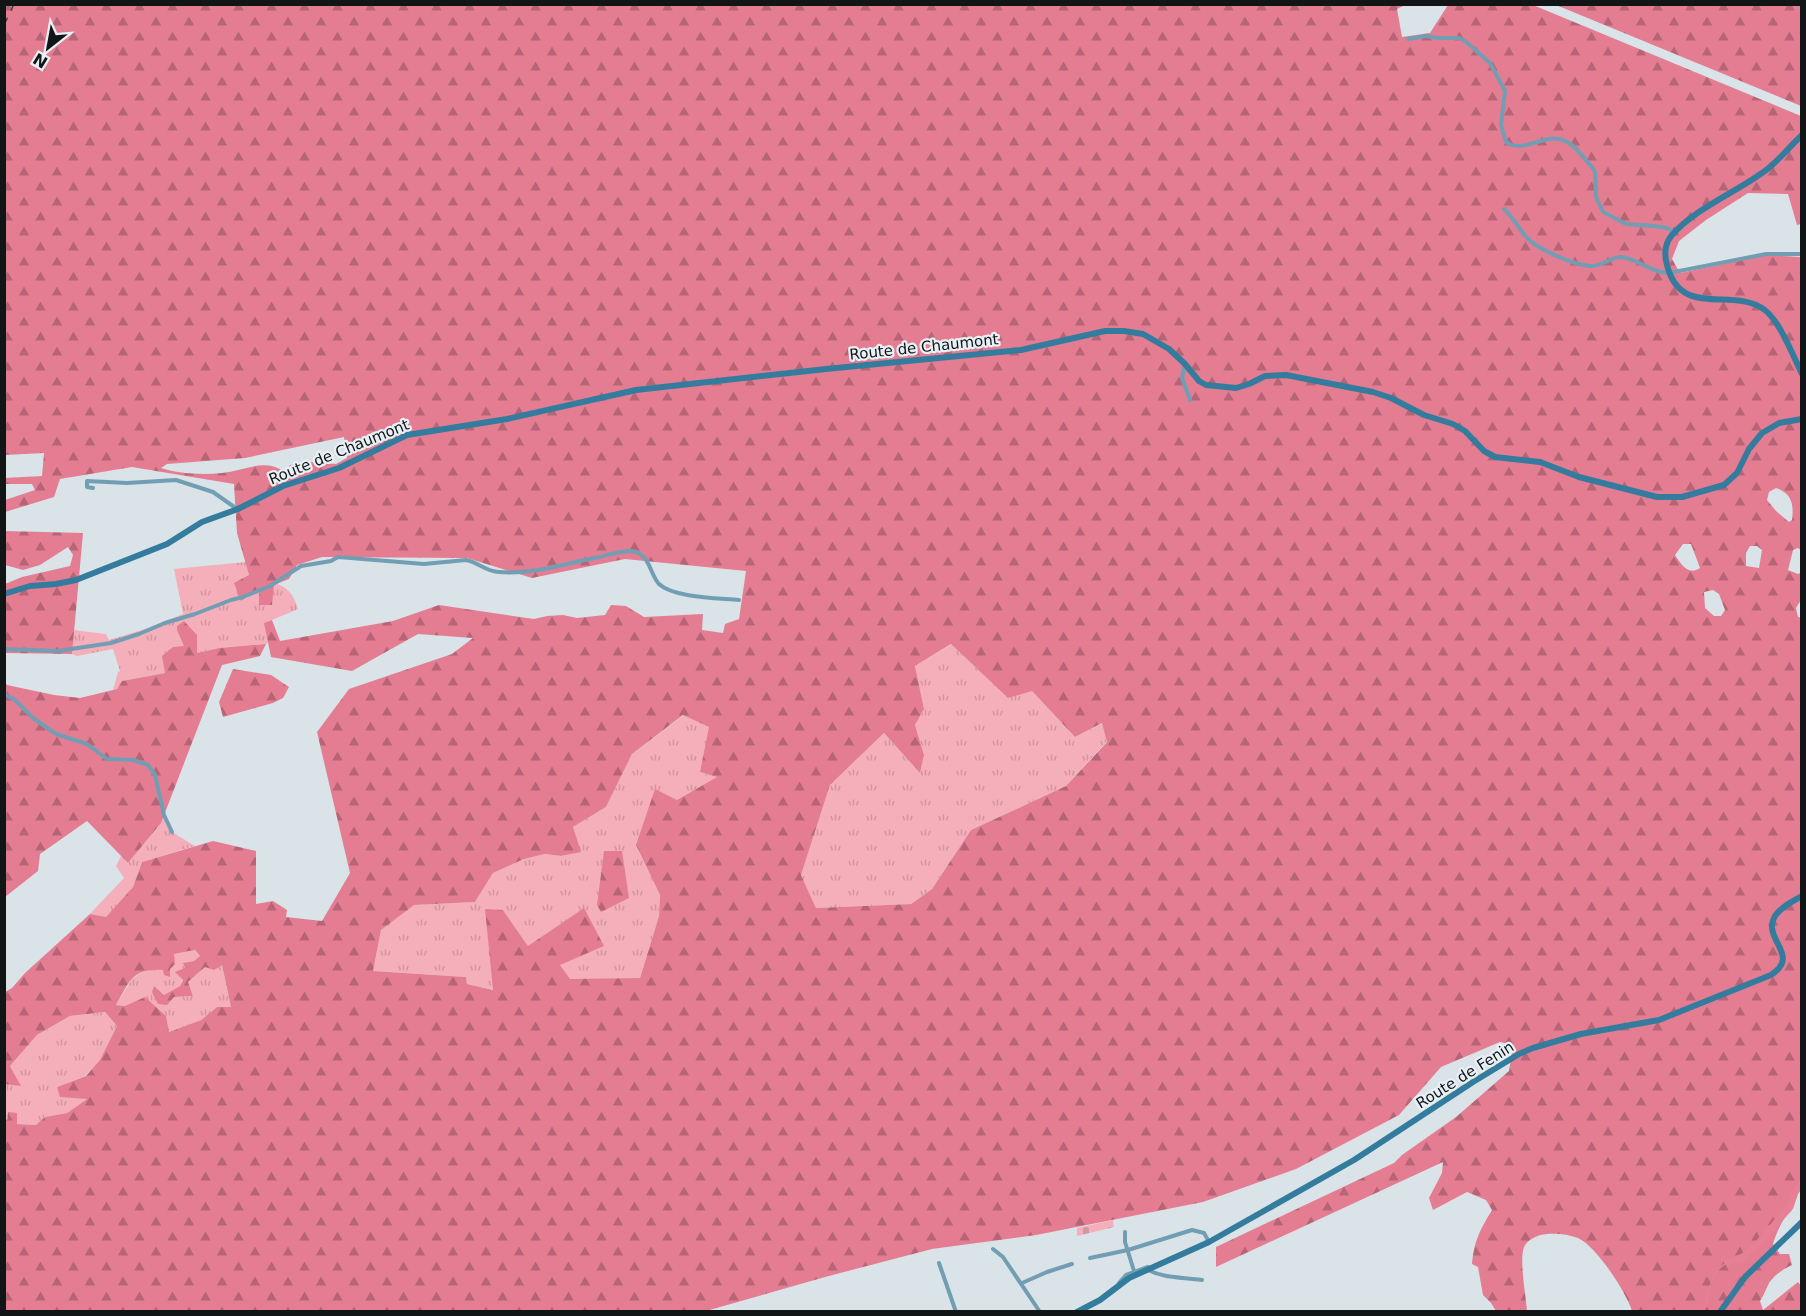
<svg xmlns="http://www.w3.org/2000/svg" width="1806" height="1316" font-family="'DejaVu Sans',sans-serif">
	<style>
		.grass { fill: url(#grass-tufts) }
		.forest { fill: url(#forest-firs); fill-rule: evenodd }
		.cemetery { fill: url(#cemetery-stones) }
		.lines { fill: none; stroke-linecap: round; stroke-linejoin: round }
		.stream { stroke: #e78095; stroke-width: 1.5 }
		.river { stroke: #e78095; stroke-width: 7 }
		.street { stroke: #729eb4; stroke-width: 4 }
		.secondary { stroke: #347c9d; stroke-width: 6 }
		.rail { stroke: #3b3f41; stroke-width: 1.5; stroke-dasharray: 8 8; stroke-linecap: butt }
		.labels { text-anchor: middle; stroke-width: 4.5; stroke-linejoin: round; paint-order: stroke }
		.street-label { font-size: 15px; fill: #121516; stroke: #e7f0f5 }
	</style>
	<defs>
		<pattern id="grass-tufts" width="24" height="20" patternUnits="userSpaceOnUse" patternTransform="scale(1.5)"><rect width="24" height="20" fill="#f5afbb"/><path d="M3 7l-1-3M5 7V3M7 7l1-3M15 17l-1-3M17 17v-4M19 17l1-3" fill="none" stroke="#d196a0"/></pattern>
		<pattern id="forest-firs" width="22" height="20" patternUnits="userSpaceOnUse" patternTransform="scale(1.5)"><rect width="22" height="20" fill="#e47d92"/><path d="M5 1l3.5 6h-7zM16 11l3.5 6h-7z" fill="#b76576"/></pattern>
		<pattern id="cemetery-stones" width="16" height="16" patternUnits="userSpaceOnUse" patternTransform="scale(1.5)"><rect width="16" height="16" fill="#f5afbb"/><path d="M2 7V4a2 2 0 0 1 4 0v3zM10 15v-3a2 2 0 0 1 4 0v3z" fill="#d196a0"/></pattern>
	</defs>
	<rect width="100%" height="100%" fill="#dae3e8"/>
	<g class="grass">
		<path d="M246 562 249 575 241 601 260 590 278 584C291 590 294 597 298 609L265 623 268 643 266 644 219 648 197 653 184 646 165 673 122 681 117 689 113 690 118 672 120 671 113 649 77 656 72 654 74 630 106 634 109 640 145 629 183 614 174 569Z"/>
		<polygon points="952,644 976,668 1032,691 1075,737 1103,723 1107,741 1066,786 971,830 932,889 911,904 816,908 801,875 830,785 884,733 920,773 924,755 915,725 924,709 915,666"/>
		<polygon points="684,715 710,727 700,772 718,777 677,800 636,845 660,895 659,916 640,978 570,980 560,965 528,946 503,910 494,990 467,984 466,977 373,971 381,930 413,905 475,902 493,873 524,859 545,854 561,856 580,852 573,827 606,807 632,754"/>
		<polygon points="164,815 172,832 195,846 142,862 133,887 106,918 90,914 88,916 124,878 116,866 121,856 128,863 161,823"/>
		<polygon points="195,950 200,956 194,961 184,963 186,968 180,986 164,995 155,987 152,992 173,997 193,996 188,982 205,967 222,965 231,1007 217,1007 201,1020 169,1032 125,1006 116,1005 132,979 146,969 170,969 174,954"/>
		<polygon points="105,1012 117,1026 100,1061 85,1076 57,1087 88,1098 67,1113 45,1117 37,1125 17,1124 17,1113 5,1121 4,1084 20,1085 10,1066 37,1035 70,1016"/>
	</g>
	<g class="forest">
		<path d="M5 5H1405L1397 9 1402 37 1430 33 1448 5H1533L1801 116V224L1797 225 1788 194 1748 193 1706 220 1679 241 1672 259 1680 273 1767 255 1801 257 1802 551 1798 548 1793 550 1788 570 1798 574 1802 572 1801 600 1796 608 1798 617 1802 618V1180C1794 1186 1794 1194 1791 1202 1786 1217 1777 1229 1773 1244L1780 1254H1789L1792 1265C1785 1268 1773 1276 1769 1283 1766 1289 1764 1295 1760 1301L1763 1310 1798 1282 1801 1286V1311H1632C1626 1292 1597 1247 1578 1238 1568 1234 1557 1233 1547 1234 1537 1235 1528 1239 1524 1247 1519 1260 1526 1296 1527 1311H1496L1491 1303 1483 1295 1478 1267 1472 1264C1474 1241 1480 1230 1492 1210L1486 1200 1467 1192 1433 1210 1429 1198 1442 1173 1443 1162 1216 1267V1247L1394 1163 1402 1155 1456 1117 1509 1071 1513 1045 1500 1042 1441 1067 1399 1115 1296 1169 1203 1202 1036 1235 932 1249 825 1277 706 1311H5L4 1121 8 1119V1112L17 1113V1124L36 1125 45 1117 67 1113 87 1099 60 1097 57 1087 86 1076 100 1060 117 1026 105 1012 70 1016 37 1035 10 1066 21 1086 4 1084 5 992 12 988 25 973 90 914 106 917 133 887 142 862 213 841 256 851V904L273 901 287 910 286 917 322 921 350 873 317 732 349 689 452 654 473 638 418 634 352 671 271 657 264 623 272 620 280 641 393 621 439 605 534 619 547 616 563 615 577 618 605 615 611 605 626 606 644 617 703 614 702 630 723 633 725 624 739 619 746 571 625 559 532 578 467 558 322 557 297 565 289 579 274 585 272 605H259V590L241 601 234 583 249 575 237 533 234 484 132 467 60 479 54 497 5 512V500L35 490 32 484H5L4 478 42 476 44 453 5 455ZM344 437 347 458 336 464 311 462 290 465 287 470 283 471C264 458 243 471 222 473 202 475 180 474 161 468L167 464 245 458ZM1776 488C1792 493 1794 505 1792 520L1789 522 1776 511 1767 500 1769 492ZM1683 544H1691L1700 568C1688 576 1681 564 1675 555ZM1750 546H1757L1762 550 1759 568 1746 566V553ZM1713 590 1719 594 1725 610 1721 616H1714L1705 608 1704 592ZM951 644 1008 698 1032 691 1075 737 1102 723 1107 742 1066 786 971 830 932 889 911 904 816 908 801 875 830 785 884 733 920 773 924 755 915 725 924 709 915 666ZM683 715 709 727 700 772 717 777 677 800 655 789 636 845 660 895 659 916 640 978 570 979 560 965 604 946 584 908 528 946 503 910 485 909 493 990 467 984 466 977 373 971 381 930 414 905 475 902 493 873 524 859 545 854 561 856 581 852 573 827 606 807 632 754ZM195 950 200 956 194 961 183 963 185 968 175 972 183 980 180 986 164 995 154 986 152 992 158 1004 167 1005 174 997 193 996 188 982 205 967 214 970 222 965 231 1007H217L201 1020 169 1032 166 1016 145 997 125 1006 116 1005C130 981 132 968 163 970L164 975 170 977V969L175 964 174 954Z"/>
		<polygon points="1556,5 1801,5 1801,106"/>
		<polygon points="4,531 83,533 72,654 5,653 5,584 22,577 70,566 73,555 68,547 40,565 23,570 5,565"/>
		<polygon points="184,621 197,635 197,653 219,648 266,644 260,656 222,665 161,823 128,863 87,821 40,854 38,871 5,897 4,680 7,685 54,695 80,698 117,689 122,681 165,673 162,656 173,647 184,646 177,630 177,626"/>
		<polygon points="233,669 271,675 289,687 283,698 273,703 223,717 219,702"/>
		<polygon points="604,851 622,851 629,898 601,912 597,905"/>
	</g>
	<polygon class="cemetery" points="1113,1220 1114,1227 1077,1236 1077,1228"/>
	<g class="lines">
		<path class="stream" d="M1702 1312C1712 1293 1707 1273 1728 1262"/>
		<polyline class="river" points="1728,1262 1743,1257 1758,1244 1790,1207 1795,1192 1802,1183"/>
		<g class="street">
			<path d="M1408 39 1426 36 1438 38H1459L1465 41 1490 63 1505 91 1501 125 1506 142C1524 155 1545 131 1565 141 1576 145 1584 159 1592 167L1595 172 1596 197 1603 212 1626 224 1655 226 1667 228 1674 232"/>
			<path d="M1504 209C1513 217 1519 229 1527 238 1539 250 1574 265 1590 266 1602 267 1610 257 1621 257 1638 259 1652 273 1669 273L1766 254H1802"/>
			<polyline points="1185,364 1182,378 1190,400"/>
			<polyline points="93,488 87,487 87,481 127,483 176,480 213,492 237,509"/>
			<path d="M4 649 58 651 111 643 139 634 165 623 195 614 231 600 243 597 270 586 301 566 331 561 338 557 424 564 466 560C478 562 486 572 499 572 532 575 567 563 599 557 609 555 620 551 630 551 650 552 649 573 659 584 674 598 719 598 739 600"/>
			<polyline points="4,694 15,700 33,718 56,734 87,744 107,759 133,760 148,765 155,775 164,815 172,832"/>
			<polyline points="1125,1232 1125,1242 1134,1271"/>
			<polyline points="993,1249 1003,1257 1040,1312"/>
			<polyline points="1090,1258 1128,1250 1192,1230 1204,1233 1209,1242"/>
			<polyline points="939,1263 956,1312"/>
			<path d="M1148 1270C1166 1279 1183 1277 1202 1280"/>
			<polyline points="1022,1283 1047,1272 1072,1264"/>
			<polyline points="1119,1283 1126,1275 1148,1267"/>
		</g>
		<g class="secondary">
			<path d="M1802 135C1789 147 1777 163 1762 173 1734 193 1695 209 1672 235 1665 243 1664 254 1667 265 1680 318 1730 288 1762 308 1779 318 1793 356 1802 374"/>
			<polyline points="4,594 30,586 56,584 76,580 167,544 202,522 238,509 283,486 339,468 407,435 507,419 636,390 826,369 1021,350 1105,331 1124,331 1143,334 1169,349 1185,364 1199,381 1206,385 1236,388 1249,384 1265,376 1286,375 1373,392 1391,398 1424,415 1453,424 1465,431 1484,451 1495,457 1540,462 1579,477 1657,497 1682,497 1724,485 1737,473 1749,449 1762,433 1779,423 1802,419"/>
			<path d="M1077 1312 1100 1300 1129 1278 1209 1242 1354 1160 1473 1082 1519 1054 1533 1048 1581 1034 1659 1020 1771 975C1802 955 1761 939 1775 916 1781 907 1793 901 1802 896"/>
			<polyline points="1720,1312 1745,1277 1802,1222"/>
		</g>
		<polyline class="rail" points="4,25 14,4"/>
	</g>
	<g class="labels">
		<g class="street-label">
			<text transform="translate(924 347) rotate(-6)" y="5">Route de Chaumont</text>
			<text transform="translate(339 452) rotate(-22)" y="5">Route de Chaumont</text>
			<text transform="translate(1465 1075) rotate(-32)" y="5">Route de Fenin</text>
		</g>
	</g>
	<rect width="1806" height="1316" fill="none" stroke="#121516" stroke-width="12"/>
	<g transform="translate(48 48) rotate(211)" stroke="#e7f0f5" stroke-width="4.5" paint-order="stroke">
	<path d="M0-4.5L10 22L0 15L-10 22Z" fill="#121516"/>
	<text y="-9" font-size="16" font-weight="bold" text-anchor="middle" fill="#121516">N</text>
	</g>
</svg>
